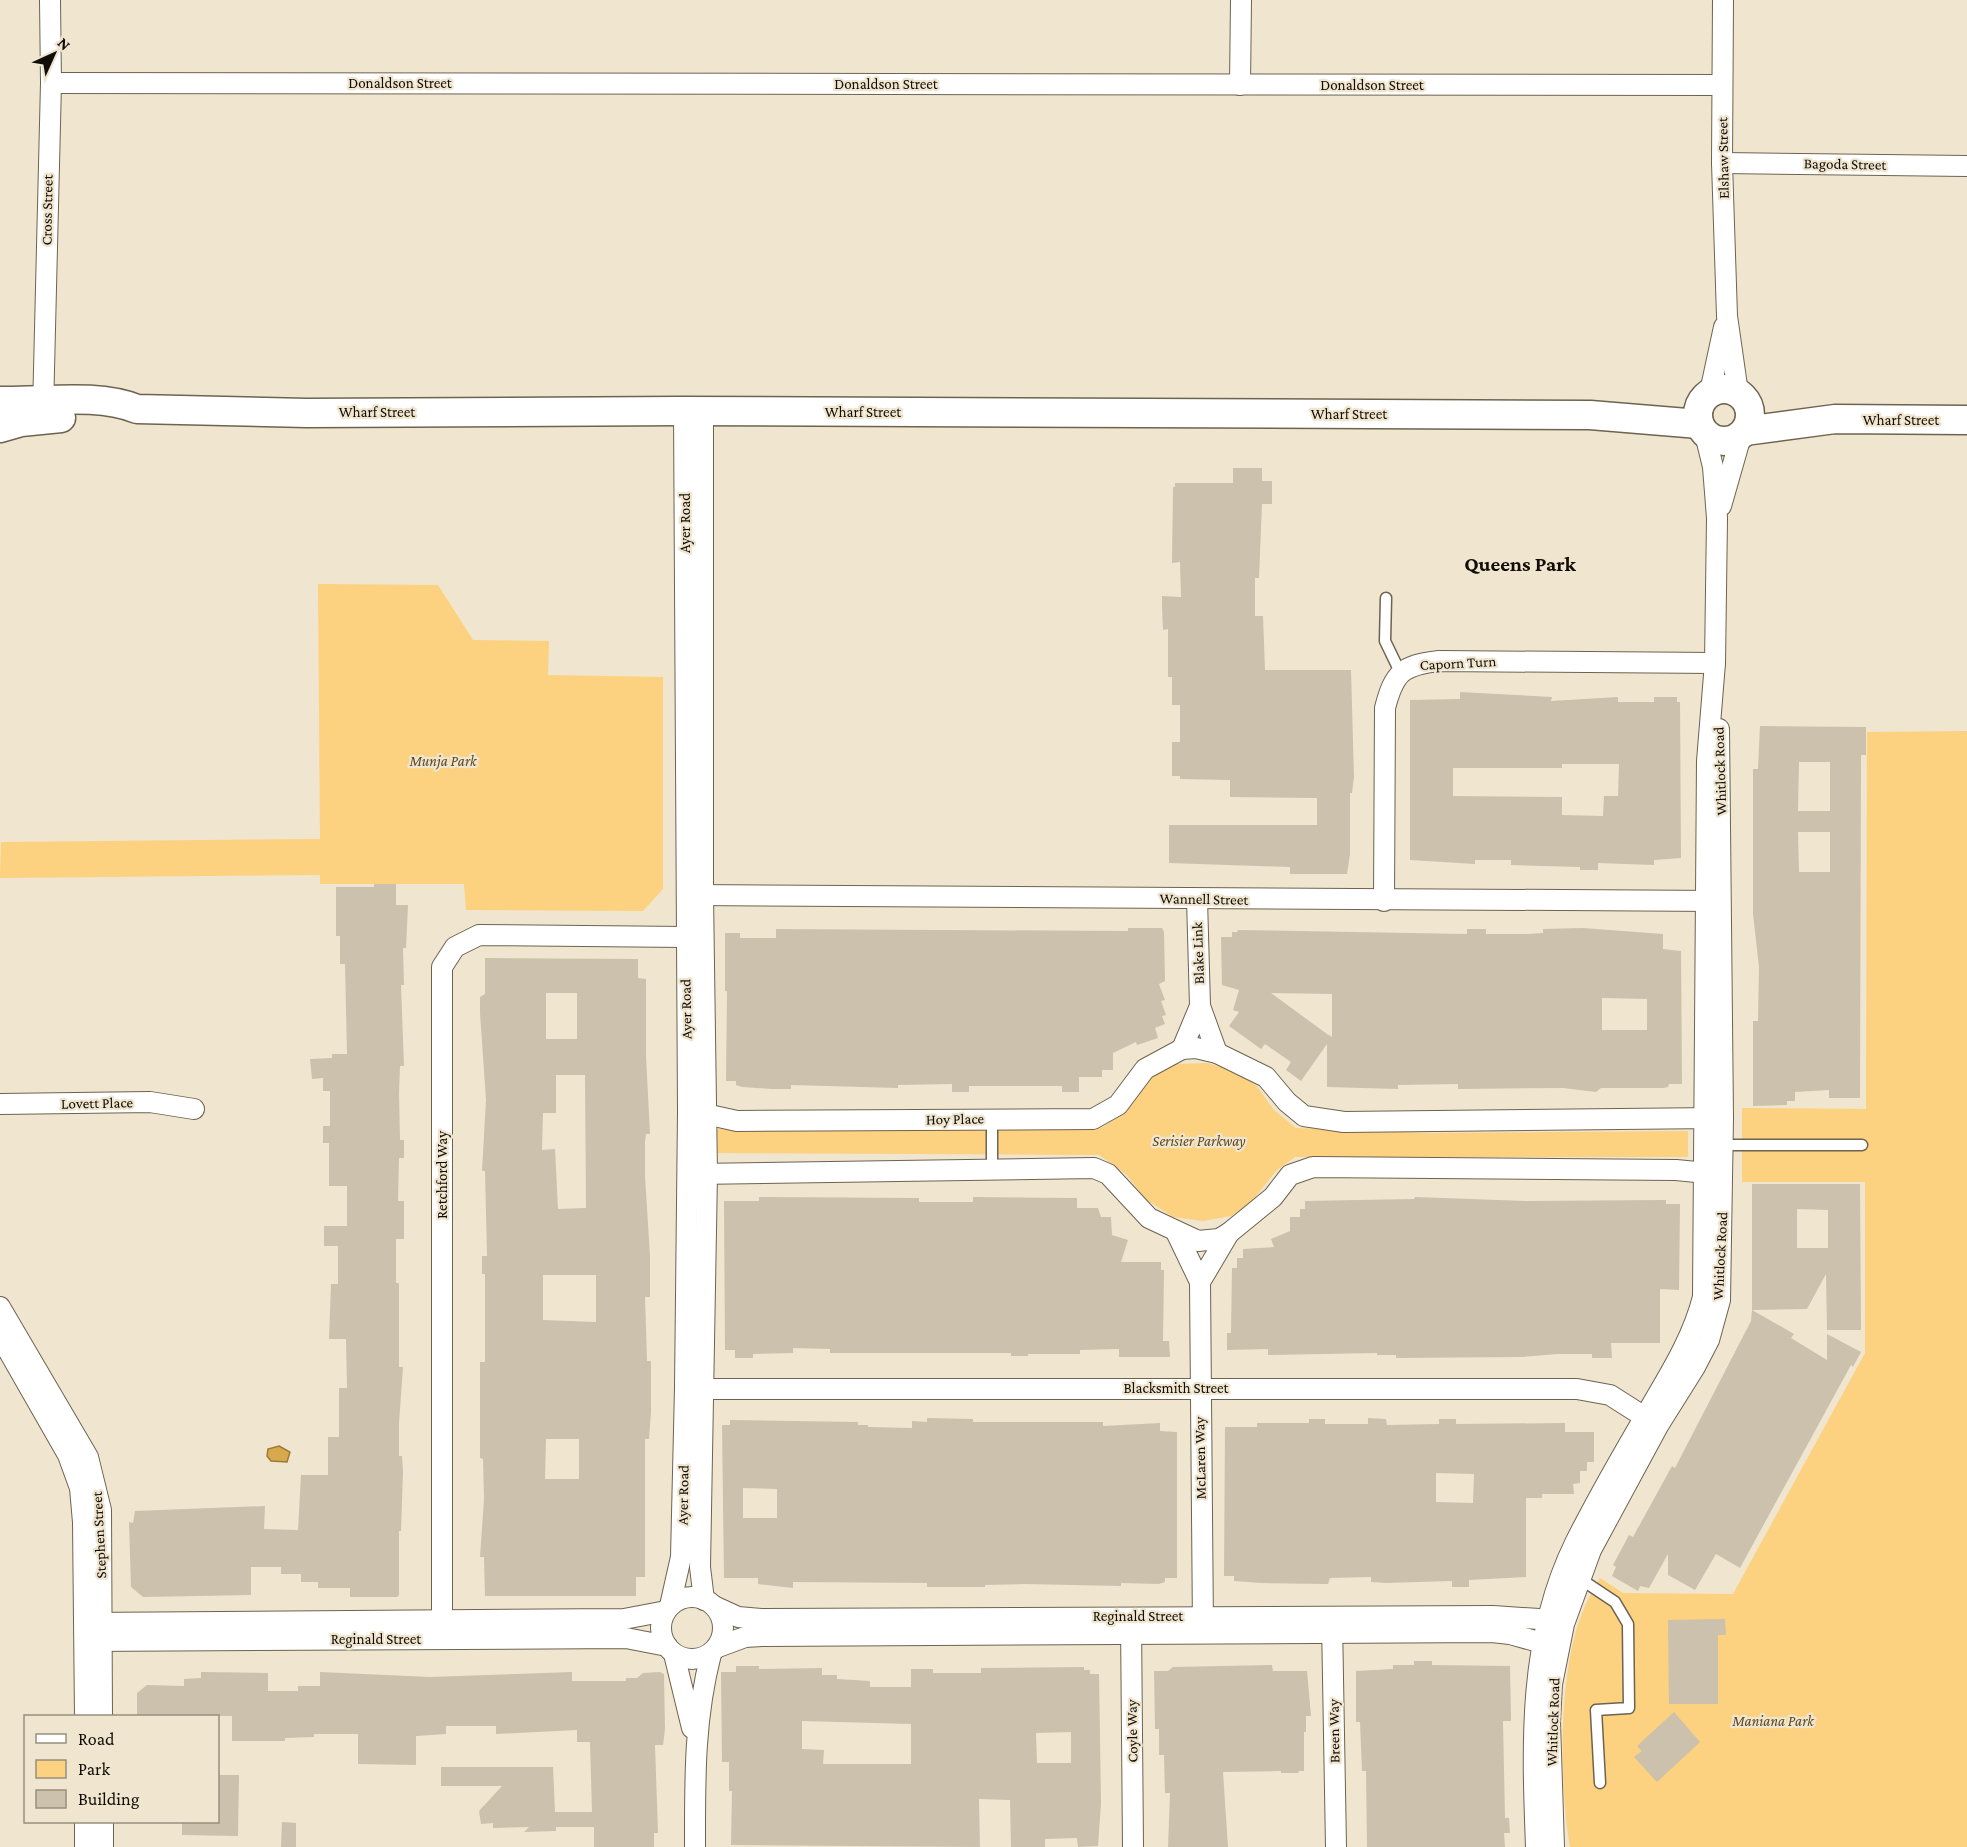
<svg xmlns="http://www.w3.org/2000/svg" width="1967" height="1847" font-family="'Crimson Pro',serif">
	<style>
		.green { fill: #fcd17f }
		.water { fill: #d7a94c; stroke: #9c7a37; stroke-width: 1.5 }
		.building { fill: #ccc1ac; fill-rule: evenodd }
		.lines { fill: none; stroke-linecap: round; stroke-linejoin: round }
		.lane-casing { stroke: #6d6350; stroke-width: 13 }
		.street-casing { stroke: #6d6350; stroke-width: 22 }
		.secondary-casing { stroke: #6d6350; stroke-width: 31 }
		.lane { stroke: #fff; stroke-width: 10 }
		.street { stroke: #fff; stroke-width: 20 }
		.secondary { stroke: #fff; stroke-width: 28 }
		.labels { text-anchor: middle; stroke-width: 4.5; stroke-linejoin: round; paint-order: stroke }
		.street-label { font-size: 15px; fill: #110d06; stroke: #f0e5cf }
		.park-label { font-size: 15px; font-style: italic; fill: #5c4821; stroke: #f0e5cf }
		.district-label { font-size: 21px; font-weight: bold; fill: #110d06; stroke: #f0e5cf }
	</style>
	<rect width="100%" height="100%" fill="#f0e5cf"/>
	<g class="green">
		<polygon points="318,584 438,585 473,640 549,641 548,675 663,677 663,889 643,911 466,910 464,884 320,884 320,875 0,878 1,842 320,839"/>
		<path d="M1967 731V1847H1570C1559 1784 1558 1670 1583 1611 1587 1600 1594 1589 1600 1578L1623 1593 1733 1594 1865 1353V1182H1742V1108L1866 1109 1867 732Z"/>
		<polygon points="1207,1063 1235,1071 1256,1085 1274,1110 1296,1128 1428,1133 1688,1131 1688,1157 1295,1157 1276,1171 1252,1201 1231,1216 1203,1221 1173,1217 1144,1198 1127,1175 1099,1155 716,1153 716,1129 1101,1128 1125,1113 1139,1087 1154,1076 1176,1064"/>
	</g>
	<polygon class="water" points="279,1446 290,1452 287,1462 271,1461 267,1456 268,1449"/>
	<g class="building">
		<polygon points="1233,468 1262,468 1262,481 1272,481 1272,504 1262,504 1259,578 1255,578 1255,616 1263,616 1265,670 1351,670 1354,777 1352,793 1350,793 1350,854 1347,874 1290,874 1290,867 1169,863 1169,825 1317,825 1317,798 1230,797 1230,780 1180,779 1180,776 1172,776 1172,742 1180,742 1180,705 1172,705 1172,677 1168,677 1168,629 1163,630 1162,607 1162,596 1181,597 1180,562 1172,563 1173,487 1175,487 1175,483 1233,483"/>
		<path d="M1460 692 1552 697 1551 701 1618 697V702H1654V697H1677V702H1680L1681 858 1654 860V865L1598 863V870H1580V867L1511 865V860H1475V864L1410 860V700L1460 699ZM1562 764H1619L1618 796H1604L1603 816 1562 815V797L1453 796V768H1562Z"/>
		<path d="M1760 726 1866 727V755H1861L1860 1098H1829V1090L1795 1092V1101H1787V1105L1753 1106V1021H1758L1759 967 1753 914V769H1758ZM1799 762H1830V811H1798ZM1798 832H1830V872H1799Z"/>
		<polygon points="374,884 396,884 396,905 408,905 406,948 403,948 404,985 401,985 404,1066 400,1066 399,1093 400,1140 404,1140 404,1158 399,1158 398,1201 404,1201 404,1239 396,1239 396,1283 399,1283 399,1367 403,1367 399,1423 399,1456 402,1456 403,1472 401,1531 399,1531 399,1595 397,1597 350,1597 350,1588 318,1588 318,1582 301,1582 301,1574 281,1574 281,1567 251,1567 251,1595 143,1597 131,1587 129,1522 133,1523 135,1511 265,1506 264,1529 298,1530 301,1475 328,1475 328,1437 339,1437 339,1388 347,1388 346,1339 329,1339 331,1284 338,1284 338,1246 324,1246 324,1226 347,1226 347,1186 329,1186 329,1143 323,1143 323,1126 330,1126 330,1091 323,1091 323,1078 312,1079 310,1059 332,1058 332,1054 347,1054 345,964 340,964 340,936 336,936 336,887 374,887"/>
		<polygon points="1128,928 1162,928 1164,932 1165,981 1159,984 1165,1000 1161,1001 1166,1015 1162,1016 1165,1024 1155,1028 1158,1038 1137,1045 1136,1042 1113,1053 1113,1070 1102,1070 1102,1077 1079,1077 1079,1092 1062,1092 1062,1086 969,1086 969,1092 952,1092 952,1084 898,1085 898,1088 791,1085 791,1089 772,1089 742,1087 736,1085 736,1081 726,1081 727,991 725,991 725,933 740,933 740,938 776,938 776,929 1128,931"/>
		<path d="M1583 928 1663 934V949L1681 951 1682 1084H1669L1668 1087 1663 1088H1601L1596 1092 1563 1088 1458 1089V1084L1398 1085V1089L1327 1087V1044L1301 1081 1286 1070 1291 1062 1265 1044 1261 1049 1229 1026 1239 1012 1233 1010 1239 990 1222 985 1221 937H1232V932H1237L1238 930 1467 934V929H1486V934H1528L1543 933V929ZM1271 993 1332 994V1037L1327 1034ZM1602 998 1647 999V1030H1602Z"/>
		<path d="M485 958 638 959V978L646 979V1056L650 1134H646L645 1142V1176L650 1256V1297H645L647 1361H651V1412L649 1439H645V1577H636V1596H485L484 1557H480L484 1499 483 1459 480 1458V1362H485V1274H482V1256H487L485 1171H482L486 1100 480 1013V997L485 994ZM546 993H577V1039H546ZM556 1075H585L586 1208 558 1209 555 1149 542 1150 543 1113H556ZM543 1275H596V1322L543 1320ZM546 1439H579V1479H545Z"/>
		<path d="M1752 1184H1860L1861 1330H1827L1826 1274 1807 1309 1752 1310ZM1797 1209 1828 1210V1248H1797Z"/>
		<polygon points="759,1197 919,1198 919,1202 973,1202 973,1197 1077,1198 1077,1208 1098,1208 1101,1217 1111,1217 1112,1235 1128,1240 1121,1262 1161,1262 1161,1270 1164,1270 1163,1341 1169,1341 1170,1357 1119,1357 1119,1349 1080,1350 1080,1354 1028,1354 1028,1356 1011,1356 1011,1353 830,1353 830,1349 793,1348 793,1353 753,1354 753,1358 735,1358 735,1350 725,1350 724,1201 759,1201"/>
		<polygon points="1415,1197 1526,1201 1666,1200 1666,1204 1680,1204 1679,1290 1660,1289 1660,1343 1611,1343 1612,1358 1592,1358 1592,1354 1558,1354 1522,1357 1396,1358 1396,1355 1377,1355 1377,1353 1268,1355 1268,1349 1227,1350 1227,1333 1231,1333 1232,1268 1237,1268 1237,1258 1243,1258 1243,1249 1274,1247 1271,1239 1290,1231 1290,1217 1300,1217 1300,1209 1305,1209 1305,1201 1414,1199"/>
		<polygon points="1752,1310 1794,1334 1791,1338 1827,1360 1827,1334 1861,1352 1853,1367 1851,1365 1740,1568 1716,1554 1695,1590 1668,1575 1668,1554 1649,1588 1640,1586 1638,1591 1612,1576 1616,1567 1613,1565 1629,1535 1633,1537 1672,1466 1675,1468 1751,1321"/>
		<path d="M927 1418 973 1419V1422H1103V1426L1160 1423V1431L1177 1432V1578H1165V1582L1159 1584 1121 1583V1586L1025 1584 985 1585V1587H927V1583L793 1582V1588L758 1584V1578H724L722 1425H730V1420L858 1422V1425H868V1427L912 1428V1421L927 1422ZM743 1488 777 1489V1518H743Z"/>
		<path d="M1368 1418 1386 1419 1387 1425 1439 1424V1419H1456V1424L1565 1423V1432H1594V1462H1587V1471H1580V1483L1573 1484 1574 1494H1542V1498H1526V1577L1469 1580V1587H1452V1581L1386 1583 1371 1582V1577L1330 1578 1328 1584 1261 1583 1234 1581V1576H1224L1225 1427H1257V1423H1309V1419H1325V1424H1368ZM1436 1473 1474 1474 1473 1503 1436 1502Z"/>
		<polygon points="1725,1619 1726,1635 1718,1635 1718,1704 1669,1704 1668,1620"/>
		<polygon points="1414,1661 1432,1661 1432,1665 1510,1666 1511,1721 1503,1721 1505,1818 1509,1818 1510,1833 1504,1833 1505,1847 1367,1847 1366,1771 1362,1771 1360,1722 1356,1722 1356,1671 1393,1669 1393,1665 1414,1665"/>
		<polygon points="1272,1665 1273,1671 1307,1671 1311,1716 1306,1716 1306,1732 1304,1732 1304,1771 1298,1771 1299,1773 1281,1773 1281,1771 1223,1772 1228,1847 1168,1847 1170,1793 1165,1793 1164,1755 1159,1755 1159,1729 1155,1729 1154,1671 1168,1671 1173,1667"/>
		<path d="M736 1666H759V1669L822 1668V1675H837V1679L870 1681V1687H911V1669H933V1673H981V1668L1084 1667V1670H1090V1674H1099L1101 1803 1098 1846 1078 1847 1077 1838 1045 1839V1847H1011L1010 1800 979 1799 980 1847 731 1845 732 1791H729V1762H722L721 1672H736ZM802 1721 911 1724V1764H823L824 1750 802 1749ZM1071 1732V1763H1037L1036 1733Z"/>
		<polygon points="201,1672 268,1673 268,1691 298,1691 298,1686 320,1686 320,1672 430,1677 572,1672 572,1681 626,1681 626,1678 637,1678 643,1673 660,1672 664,1674 665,1729 663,1745 655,1745 658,1833 654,1833 654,1847 594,1847 594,1827 556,1827 556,1831 524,1832 529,1827 493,1828 493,1823 481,1824 479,1811 502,1786 441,1786 441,1767 553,1767 555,1812 592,1812 590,1742 577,1742 577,1730 496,1734 496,1726 446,1726 446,1734 416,1736 416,1765 358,1764 358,1734 314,1734 314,1737 285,1738 285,1741 232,1741 232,1716 137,1716 137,1693 147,1685 184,1686 184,1679 201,1678"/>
		<polygon points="1674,1712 1700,1742 1657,1782 1634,1757 1642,1751 1637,1746"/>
		<polygon points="218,1775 239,1775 238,1836 182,1835 182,1821 218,1821"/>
		<polygon points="282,1822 296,1823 296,1847 281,1847"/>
	</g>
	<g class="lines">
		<g class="lane-casing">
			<g id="lane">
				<polyline points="1386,598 1385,641 1400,672"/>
				<polyline points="992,1118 992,1168"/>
				<polyline points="1723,1145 1862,1145"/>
				<polyline points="1579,1578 1615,1602 1628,1624 1629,1708 1596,1710 1600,1783"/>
			</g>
		</g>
		<g class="street-casing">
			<g id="street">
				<polyline points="1723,0 1722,163 1727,316 1738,393"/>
				<polyline points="51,83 1722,85"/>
				<polyline points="1240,85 1241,0"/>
				<polyline points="1722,163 1967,166"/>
				<polyline points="1710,392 1724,327"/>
				<polyline points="43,411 51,83 50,0"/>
				<polyline points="703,411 703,895 707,1174 700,1567 704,1600"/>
				<polyline points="1721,506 1741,436"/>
				<polyline points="691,895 1718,901"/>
				<polyline points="1197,899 1200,1006 1217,1053"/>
				<path d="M1384 901 1385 708C1394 673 1402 665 1439 661L1715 663"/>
				<polyline points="1182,1049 1200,1006"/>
				<polyline points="0,1104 150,1102 194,1109"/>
				<polyline points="696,1112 737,1121 1093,1119 1118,1105 1145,1069 1182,1049 1196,1048 1217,1053 1266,1077 1287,1102 1304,1116 1344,1122 1716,1118"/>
				<polyline points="696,1174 1094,1168 1108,1174 1149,1218 1198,1241 1219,1239 1229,1233 1273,1197 1290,1175 1313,1167 1676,1170 1717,1174"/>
				<polyline points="1176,1232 1200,1282 1203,1629"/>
				<polyline points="1200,1282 1229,1233"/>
				<polyline points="0,1307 88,1457 101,1510 102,1716"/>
				<polyline points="0,1336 68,1455 80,1488 83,1522 85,1716"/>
				<polyline points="693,1389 1577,1389 1610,1395 1654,1423"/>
				<circle cx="692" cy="1628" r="31"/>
				<polyline points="670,1606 681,1557 685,1388 688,1112 684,411"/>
				<polyline points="714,1606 738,1617 761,1619 1493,1616 1539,1619 1560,1623"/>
				<polyline points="1131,1621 1133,1847"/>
				<polyline points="1332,1621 1336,1847"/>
				<polyline points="85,1623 624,1619 666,1611"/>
				<polyline points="442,1639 442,967 455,947 479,935 686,937"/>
				<polyline points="85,1641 626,1638 667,1646"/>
				<polyline points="718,1647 745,1637 762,1636 1492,1632 1510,1634 1553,1646"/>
				<polyline points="674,1654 692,1728"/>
				<polyline points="85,1822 85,1847"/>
				<polyline points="103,1822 103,1847"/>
				<path d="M695 1847C695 1779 694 1720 711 1654"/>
				<path d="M1536 1847C1532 1743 1528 1639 1575 1543 1598 1497 1624 1452 1650 1408 1671 1372 1693 1337 1703 1297L1707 761 1715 663 1717 518 1713 467 1705 434"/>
				<polyline points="1554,1847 1550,1722 1552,1684 1564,1624 1591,1550 1658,1426 1695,1367 1709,1340 1720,1300 1723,1118 1719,729"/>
			</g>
		</g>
		<g class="secondary-casing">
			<g id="secondary">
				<circle cx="1724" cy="415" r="26"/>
				<path d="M0 401C43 402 98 393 137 409L307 413 680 411 1590 415 1699 424"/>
				<polyline points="0,428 21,422 61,418"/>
				<polyline points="1745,431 1835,419 1967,420"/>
			</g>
		</g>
		<use href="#lane" class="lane"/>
		<use href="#street" class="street"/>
		<use href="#secondary" class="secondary"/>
	</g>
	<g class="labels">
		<g class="street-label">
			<text x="400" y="88">Donaldson Street</text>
			<text x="886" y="89">Donaldson Street</text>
			<text x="1372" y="90">Donaldson Street</text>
			<text transform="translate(1723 158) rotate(-91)" y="5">Elshaw Street</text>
			<text transform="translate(1845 164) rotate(1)" y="5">Bagoda Street</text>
			<text transform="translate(47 210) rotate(-89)" y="5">Cross Street</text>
			<text x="377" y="417">Wharf Street</text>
			<text x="863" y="417">Wharf Street</text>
			<text x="1349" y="419">Wharf Street</text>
			<text x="1901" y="425">Wharf Street</text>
			<text transform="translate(685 523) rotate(-90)" y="5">Ayer Road</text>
			<text transform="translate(1458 663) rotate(-3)" y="5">Caporn Turn</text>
			<text transform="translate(1720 771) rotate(-92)" y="5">Whitlock Road</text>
			<text transform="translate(1204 899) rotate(1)" y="5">Wannell Street</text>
			<text transform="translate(1198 953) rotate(-92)" y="5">Blake Link</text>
			<text transform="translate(686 1009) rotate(-91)" y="5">Ayer Road</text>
			<text transform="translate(97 1103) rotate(-1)" y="5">Lovett Place</text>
			<text transform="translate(955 1119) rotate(-1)" y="5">Hoy Place</text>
			<text transform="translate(442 1175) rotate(-90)" y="5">Retchford Way</text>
			<text transform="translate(1720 1256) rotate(-87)" y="5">Whitlock Road</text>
			<text x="1176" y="1393">Blacksmith Street</text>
			<text transform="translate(1200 1458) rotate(-91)" y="5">McLaren Way</text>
			<text transform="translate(683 1495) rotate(-89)" y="5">Ayer Road</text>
			<text transform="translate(99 1535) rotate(-93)" y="5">Stephen Street</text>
			<text x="1138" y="1621">Reginald Street</text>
			<text x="376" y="1644">Reginald Street</text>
			<text transform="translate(1553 1722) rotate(-88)" y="5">Whitlock Road</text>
			<text transform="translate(1132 1731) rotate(-91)" y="5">Coyle Way</text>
			<text transform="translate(1334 1731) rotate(-91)" y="5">Breen Way</text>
		</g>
		<g class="park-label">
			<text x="443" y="766">Munja Park</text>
			<text x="1199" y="1146">Serisier Parkway</text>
			<text x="1773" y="1726">Maniana Park</text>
		</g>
		<g class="district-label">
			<text x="1520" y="571">Queens Park</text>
		</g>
	</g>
	<rect x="24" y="1715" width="195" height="108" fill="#f0e5cf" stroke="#978f7f" stroke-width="1.5"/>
	<rect x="36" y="1734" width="30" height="9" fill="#ffffff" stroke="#978f7f" stroke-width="1.5"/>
	<text x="78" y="1745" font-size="18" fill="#110d06">Road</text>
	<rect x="36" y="1760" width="30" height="18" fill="#fcd17f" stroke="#978f7f" stroke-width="1.5"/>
	<text x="78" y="1775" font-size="18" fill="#110d06">Park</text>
	<rect x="36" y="1790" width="30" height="18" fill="#ccc1ac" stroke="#978f7f" stroke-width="1.5"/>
	<text x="78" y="1805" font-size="18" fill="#110d06">Building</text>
	<g transform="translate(54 54) rotate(45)" stroke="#f0e5cf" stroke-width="4.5" paint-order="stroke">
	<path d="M0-4.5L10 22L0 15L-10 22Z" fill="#110d06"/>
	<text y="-9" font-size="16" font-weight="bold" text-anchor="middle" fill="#110d06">N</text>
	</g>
</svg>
